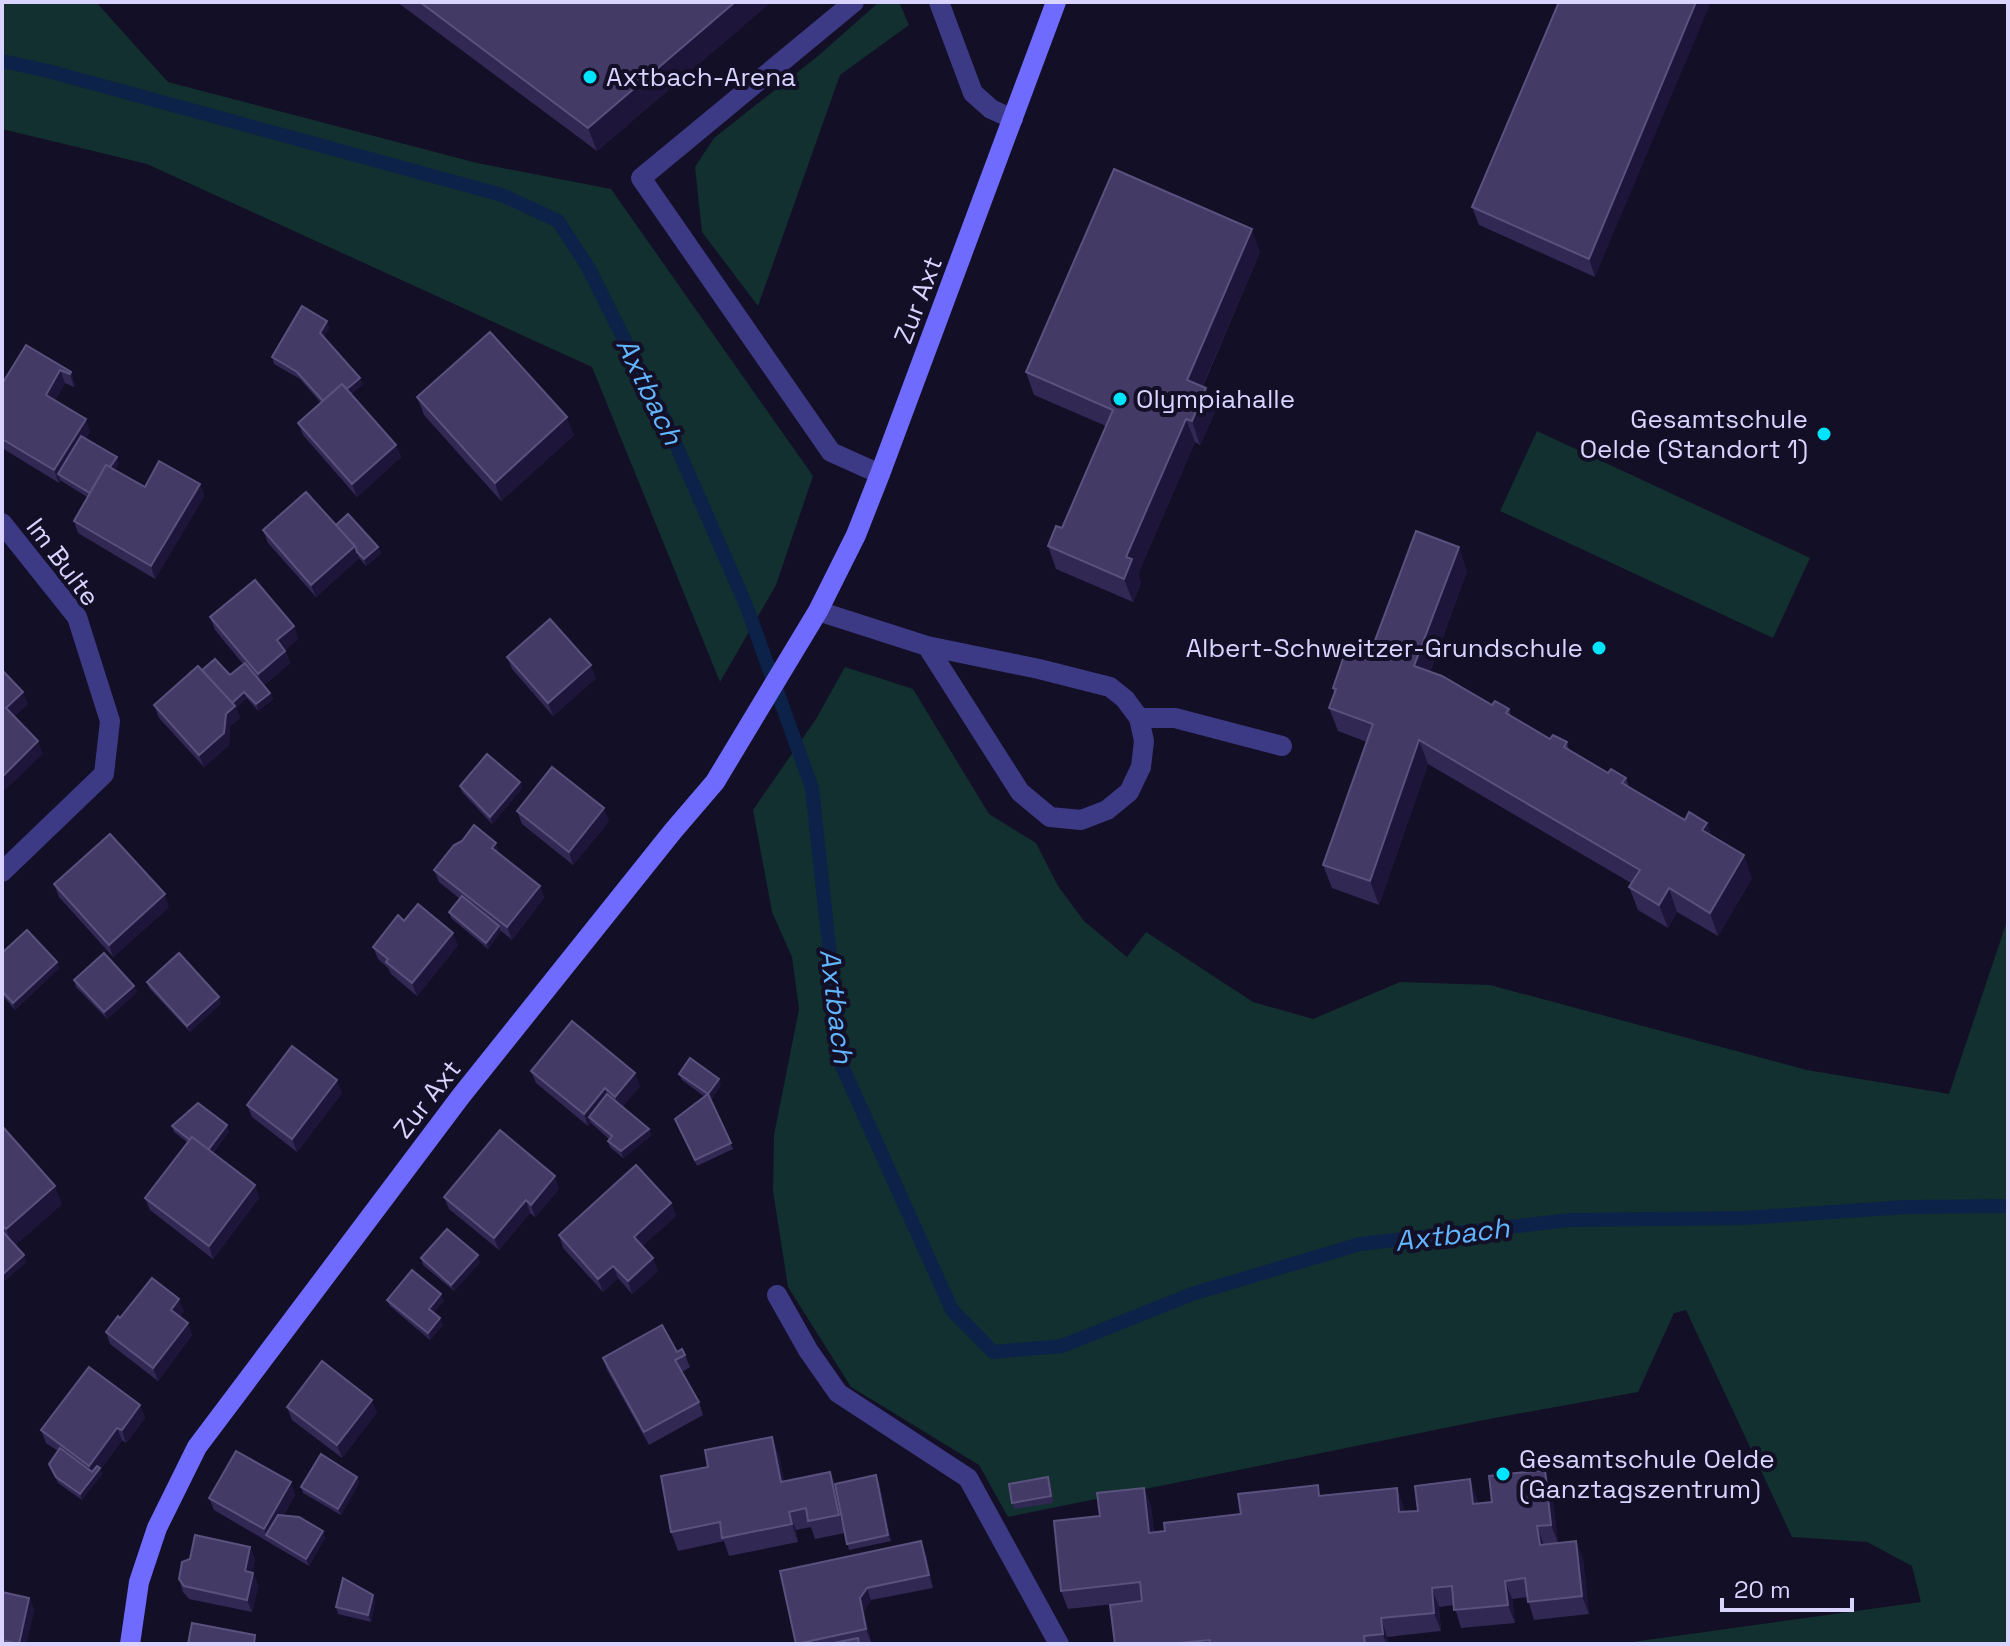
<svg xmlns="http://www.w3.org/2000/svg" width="2010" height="1646" font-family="'Space Grotesk',sans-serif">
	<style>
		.green { fill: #12302f }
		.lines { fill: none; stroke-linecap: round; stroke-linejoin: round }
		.stream { stroke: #0c2248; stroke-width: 14 }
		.lane { stroke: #3d3a85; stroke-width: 20 }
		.street { stroke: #3d3a85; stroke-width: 20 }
		.secondary { stroke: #6f6bff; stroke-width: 20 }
		.wall { fill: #312854 }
		.shaded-wall { fill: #1d163a }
		.building { fill: #433a66; stroke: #5a527e; stroke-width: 2 }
		.poi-dot { fill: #00e5ff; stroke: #130f26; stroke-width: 3 }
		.labels { text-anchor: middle; stroke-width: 8; stroke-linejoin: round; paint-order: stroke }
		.poi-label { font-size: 26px; fill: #d9d4ff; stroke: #130f26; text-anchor: start }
		.street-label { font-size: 26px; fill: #d9d4ff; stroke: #130f26 }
		.water-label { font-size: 28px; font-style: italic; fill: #62b6ff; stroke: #130f26 }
	</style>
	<rect width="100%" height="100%" fill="#130f26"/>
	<g class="green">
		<polygon points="2,2 96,2 168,82 477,163 611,189 813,476 776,585 720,682 592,367 147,164 2,129"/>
		<polygon points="879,2 899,2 909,25 840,75 758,306 702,232 695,167 714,138 818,56"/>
		<polygon points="1537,431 1810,558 1773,638 1500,511"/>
		<polygon points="845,667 913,689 989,814 1036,843 1058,886 1084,921 1127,957 1146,932 1253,1002 1313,1019 1400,982 1490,985 1807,1070 1949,1094 2008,918 2008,1644 1618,1644 1921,1602 1912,1566 1867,1542 1792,1537 1686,1310 1674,1313 1638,1392 1484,1420 1008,1517 979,1465 851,1387 788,1287 773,1191 774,1135 799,1009 792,957 772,912 753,810 816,719"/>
	</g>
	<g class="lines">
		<polyline class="stream" points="2,61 48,71 502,195 558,221 588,267 669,429 746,605 812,788 842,1066 952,1310 993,1352 1062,1346 1192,1294 1360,1244 1570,1220 1744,1218 1906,1207 2008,1206"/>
		<g class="lane">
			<polyline points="854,2 641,178 831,452 880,474"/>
			<polyline points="939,2 973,93 991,109 1013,119"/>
			<polyline points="1139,718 1175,718 1282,746"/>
		</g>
		<g class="street">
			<polyline points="2,523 77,617 110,721 104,774 2,872"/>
			<polyline points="818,611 927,646 1039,669 1110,687 1125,699 1139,718 1144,741 1141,767 1129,792 1107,810 1081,820 1050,817 1020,792 927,646"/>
			<polyline points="777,1295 808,1350 838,1393 968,1478 1059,1644"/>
		</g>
		<polyline class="secondary" points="130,1644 139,1582 157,1528 197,1447 461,1096 673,831 715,782 818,611 856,535 880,474 1056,2"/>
	</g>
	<g class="wall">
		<polygon points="397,2 771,2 597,151"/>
		<polygon points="1559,2 1595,277 1479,225 1472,207"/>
		<polygon points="1260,252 1203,386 1215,412 1200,445 1195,442 1138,574 1141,583 1133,602 1056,569 1048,546 1062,528 1106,426 1034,395 1026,372"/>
		<polygon points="327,321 329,328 324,337 363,384 351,394 396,445 401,457 357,497 303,435 298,423 321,403 300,379 274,364 272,357"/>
		<polygon points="26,345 71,372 75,385 74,387 65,383 55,400 90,431 86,438 119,463 115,470 145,487 200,484 204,496 155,579 78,533 74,521 87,497 60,480 59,483 2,448 2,384"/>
		<polygon points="417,397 574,435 501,501 424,415"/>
		<polygon points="336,525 378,547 381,553 366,566 359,558 316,597 268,543 263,530"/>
		<polygon points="1467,571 1430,672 1492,705 1509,709 1511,716 1550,739 1567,742 1569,750 1608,773 1626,778 1629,787 1712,836 1752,878 1718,936 1677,912 1668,928 1638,910 1629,887 1631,883 1428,764 1379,905 1332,888 1323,865 1367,742 1338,731 1329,708 1334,693 1333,688 1371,651"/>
		<polygon points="210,617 294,626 298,639 285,650 290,663 264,685 270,693 273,699 258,711 247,698 236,708 240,718 230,726 229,745 204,767 159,718 154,705 202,670 230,675 243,664 215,630"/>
		<polygon points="507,657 596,678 553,716 512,669"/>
		<polygon points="460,786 522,788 492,824 462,792"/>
		<polygon points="517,811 609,821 573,865 522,824"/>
		<polygon points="500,855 540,886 544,898 512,940 501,931 488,949 451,918 449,912 460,899 439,882 434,870"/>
		<polygon points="54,884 169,907 113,957 59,897"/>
		<polygon points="404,921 458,945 417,996 391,974 388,968 378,959 373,947"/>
		<polygon points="2,953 57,962 59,968 15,1010 2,995"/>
		<polygon points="74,980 134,986 137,992 107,1019 76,987"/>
		<polygon points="147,982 221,1003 190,1032 149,988"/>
		<polygon points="531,1071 640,1086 622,1107 652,1135 623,1158 610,1147 608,1141 609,1139 591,1123 588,1126 536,1083"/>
		<polygon points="679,1074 721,1085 711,1100 733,1149 697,1166 675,1119 705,1097 682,1080"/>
		<polygon points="342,1093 297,1152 252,1117 247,1105"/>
		<polygon points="2,1126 62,1204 15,1245 26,1262 2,1283"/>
		<polygon points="172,1126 229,1131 213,1153 255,1185 259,1198 213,1259 150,1210 145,1198 188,1143 174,1132"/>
		<polygon points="559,1189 535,1217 530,1213 499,1250 449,1209 444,1197"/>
		<polygon points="671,1203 676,1216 642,1246 658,1271 632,1294 618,1278 603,1292 563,1248 559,1235"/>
		<polygon points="421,1258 480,1262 454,1291 423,1265"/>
		<polygon points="387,1300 444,1301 433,1313 443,1325 430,1340 390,1306"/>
		<polygon points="184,1311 180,1317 188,1323 192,1335 158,1381 110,1344 106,1332 120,1318"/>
		<polygon points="677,1352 685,1355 690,1367 682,1372 699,1402 703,1415 649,1445 607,1370 603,1358"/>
		<polygon points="140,1405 145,1418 126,1443 122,1440 100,1470 102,1474 82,1500 58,1483 49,1464 58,1451 46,1443 41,1430"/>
		<polygon points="287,1407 377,1412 342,1458 292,1420"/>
		<polygon points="779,1455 784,1481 830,1472 835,1484 879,1482 891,1541 849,1550 845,1533 815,1539 811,1527 796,1530 798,1542 729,1556 724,1541 678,1551 671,1532"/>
		<polygon points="357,1477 359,1483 341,1515 303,1493 301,1487"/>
		<polygon points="1051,1483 1053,1503 1015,1509 1012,1503"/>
		<polygon points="1144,1488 1151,1506 1154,1533 1165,1531 1322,1496 1397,1488 1403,1506 1404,1512 1418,1511 1477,1498 1478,1504 1492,1502 1551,1488 1558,1543 1576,1541 1583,1560 1589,1614 1534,1620 1527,1597 1512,1599 1515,1623 1461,1628 1454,1605 1439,1607 1441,1631 1387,1637 1388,1644 1115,1644 1142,1601 1068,1609 1061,1591 1100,1516"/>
		<polygon points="295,1495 283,1516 323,1531 325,1538 309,1566 214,1510 209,1498"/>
		<polygon points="250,1547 255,1559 252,1573 253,1573 258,1586 252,1612 189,1599 183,1592 179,1579"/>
		<polygon points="926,1554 933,1588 871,1600 864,1611 871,1642 861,1644 796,1644 780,1571"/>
		<polygon points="2,1592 29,1598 34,1610 26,1644 2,1644"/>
		<polygon points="373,1595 375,1602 371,1622 338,1614 336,1607"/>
	</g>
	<g class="shaded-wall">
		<polygon points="735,2 771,2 597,151 588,128"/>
		<polygon points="1696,2 1711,2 1595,277 1589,259"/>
		<polygon points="1252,229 1260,252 1195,403 1187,380"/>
		<polygon points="327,321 329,328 323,339 320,333"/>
		<polygon points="60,370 65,383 51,407 46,395"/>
		<polygon points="71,372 75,385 74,387 70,374"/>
		<polygon points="360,378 363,384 329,412 327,406"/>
		<polygon points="1206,388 1215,412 1200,445 1192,421"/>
		<polygon points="567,417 574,435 501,501 495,483"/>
		<polygon points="86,419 90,431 62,477 58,474 60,480 59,483 54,470"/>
		<polygon points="1186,419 1195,442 1138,574 1141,583 1133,602 1124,579 1126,557"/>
		<polygon points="396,445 401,457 357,497 352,484"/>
		<polygon points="117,457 119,463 96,502 93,495"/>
		<polygon points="200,484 204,496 155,579 151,566"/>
		<polygon points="355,546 359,558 316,597 311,585"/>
		<polygon points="378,547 381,553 366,566 364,559"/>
		<polygon points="1459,547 1467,571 1423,690 1414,666"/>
		<polygon points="294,626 298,639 281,653 277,640"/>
		<polygon points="285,651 290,663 262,687 258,674"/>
		<polygon points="591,665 596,678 553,716 548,703"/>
		<polygon points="23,692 28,704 11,720 6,708"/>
		<polygon points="244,692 247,698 236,708 240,718 230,726 229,745 204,767 199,755 230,705"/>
		<polygon points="270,693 273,699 258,711 256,704"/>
		<polygon points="1419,740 1428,764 1379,905 1370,881"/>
		<polygon points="38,741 43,754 2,793 2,777"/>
		<polygon points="520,782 522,788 492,824 490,817"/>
		<polygon points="604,808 609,821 573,865 569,852"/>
		<polygon points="1707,823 1716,846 1702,830"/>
		<polygon points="496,843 500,855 492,848"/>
		<polygon points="1744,855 1752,878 1718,936 1710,913"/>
		<polygon points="540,886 544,898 512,940 507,927"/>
		<polygon points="1669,888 1677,912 1668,928 1659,905"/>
		<polygon points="165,894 169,907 113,957 109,945"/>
		<polygon points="499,926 501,932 488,949 486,943"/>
		<polygon points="453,933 458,945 417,996 412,983"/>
		<polygon points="57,962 59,968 15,1010 13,1003"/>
		<polygon points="134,986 137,992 107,1019 104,1012"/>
		<polygon points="219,997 221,1003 190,1032 187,1026"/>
		<polygon points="635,1073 640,1086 620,1110 615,1097"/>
		<polygon points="719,1079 721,1085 711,1101 708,1094"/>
		<polygon points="337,1080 342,1093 297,1152 292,1139"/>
		<polygon points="605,1088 609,1101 589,1117 591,1123 588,1126 584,1114"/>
		<polygon points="227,1125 229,1131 208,1159 206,1152"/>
		<polygon points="649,1129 652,1135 623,1158 621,1151"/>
		<polygon points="555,1176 559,1189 535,1217 531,1205"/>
		<polygon points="255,1185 259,1198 213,1259 209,1246"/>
		<polygon points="55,1186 62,1204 13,1247 6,1229"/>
		<polygon points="526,1200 530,1213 499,1250 494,1238"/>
		<polygon points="671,1203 676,1216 639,1249 634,1237"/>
		<polygon points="24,1255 26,1262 2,1283 2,1275"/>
		<polygon points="478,1255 480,1262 454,1291 451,1285"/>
		<polygon points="653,1258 658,1271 632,1294 628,1281"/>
		<polygon points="613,1266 618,1278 603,1292 598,1279"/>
		<polygon points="441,1294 444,1301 431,1315 429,1309"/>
		<polygon points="179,1299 184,1311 176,1322 171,1310"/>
		<polygon points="440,1318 443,1325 430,1340 428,1333"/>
		<polygon points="188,1323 192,1335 158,1381 153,1368"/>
		<polygon points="372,1400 377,1412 342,1458 337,1445"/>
		<polygon points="140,1405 145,1418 126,1443 122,1430"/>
		<polygon points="117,1428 122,1440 100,1470 102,1474 82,1500 80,1494 93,1476 89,1466"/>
		<polygon points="772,1437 779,1455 788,1500 781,1482"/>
		<polygon points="1545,1470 1551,1488 1558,1543 1551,1525"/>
		<polygon points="830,1472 837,1491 846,1533 839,1515"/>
		<polygon points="876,1475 879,1482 891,1541 888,1535"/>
		<polygon points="357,1477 359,1483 341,1515 338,1509"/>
		<polygon points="1470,1479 1477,1498 1480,1523 1473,1504"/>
		<polygon points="291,1482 295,1495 270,1538 266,1535 264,1529"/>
		<polygon points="1144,1488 1151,1506 1156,1551 1149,1533"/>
		<polygon points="1397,1488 1403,1506 1406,1531 1399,1512"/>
		<polygon points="789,1512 796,1530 798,1542 792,1524"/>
		<polygon points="1537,1526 1544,1545 1540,1545"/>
		<polygon points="323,1531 325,1538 309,1566 306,1559"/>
		<polygon points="921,1541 926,1554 933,1588 929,1575"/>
		<polygon points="1576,1541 1583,1560 1589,1614 1582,1596"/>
		<polygon points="250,1547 255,1559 250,1584 245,1571"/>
		<polygon points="253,1573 258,1586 252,1612 247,1600"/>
		<polygon points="1505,1581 1512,1599 1515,1623 1508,1605"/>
		<polygon points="867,1588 871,1600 864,1611 871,1642 866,1629 860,1598"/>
		<polygon points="1432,1588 1439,1607 1441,1631 1434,1613"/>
		<polygon points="373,1595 375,1602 371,1622 368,1615"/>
		<polygon points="29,1598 34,1610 26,1644 19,1644"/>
		<polygon points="1381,1618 1387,1637 1388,1644 1386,1644 1383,1634"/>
	</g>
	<g class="building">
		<polygon points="420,2 735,2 588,128"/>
		<polygon points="1559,2 1696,2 1589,259 1472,207"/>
		<polygon points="1114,169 1252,229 1187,380 1206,388 1192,421 1186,419 1126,557 1132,559 1124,579 1048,546 1056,526 1062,528 1113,410 1026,372"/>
		<polygon points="302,306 327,321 320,333 360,378 347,389 342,384 323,401 297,372 272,357"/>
		<polygon points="490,332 567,417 495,483 417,397"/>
		<polygon points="26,345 71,372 70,374 60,370 46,395 86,419 54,470 2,439 2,384"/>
		<polygon points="342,384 396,445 352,484 298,423"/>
		<polygon points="81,436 117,457 110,467 106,465 90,493 58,474"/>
		<polygon points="159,461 200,484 151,566 74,521 106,465 145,487"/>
		<polygon points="306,492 355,546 311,585 263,530"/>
		<polygon points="348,514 378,547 364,559 357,552 355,546 336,525"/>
		<polygon points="1416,531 1459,547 1414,666 1442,676 1492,705 1495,701 1509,709 1506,713 1550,739 1553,735 1567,742 1564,747 1608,773 1611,769 1626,778 1622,783 1685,820 1689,812 1707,823 1702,830 1744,855 1710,913 1669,888 1659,905 1629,887 1640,870 1419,740 1370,881 1323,865 1373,724 1329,708 1336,689 1333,688 1348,644 1371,651"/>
		<polygon points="255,580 294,626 277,640 285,651 258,674 210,617"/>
		<polygon points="550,619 591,665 548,703 507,657"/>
		<polygon points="215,659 230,675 245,663 270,693 256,704 244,692 232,703 202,670"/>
		<polygon points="198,666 235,706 226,714 224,733 199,755 154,705"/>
		<polygon points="2,670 23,692 6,708 38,741 2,777"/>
		<polygon points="487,754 520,782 490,817 460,786"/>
		<polygon points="552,767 604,808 569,852 517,811"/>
		<polygon points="474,825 496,843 492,848 540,886 507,927 434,870 454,845 462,841"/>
		<polygon points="110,834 165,894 109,945 54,884"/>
		<polygon points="462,896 499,926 486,943 449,912"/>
		<polygon points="418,904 453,933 412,983 386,962 388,959 373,947 398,915 404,921"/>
		<polygon points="27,930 57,962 13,1003 2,991 2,953"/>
		<polygon points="104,953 134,986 104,1012 74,980"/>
		<polygon points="179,953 219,997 187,1026 147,982"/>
		<polygon points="572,1021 635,1073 615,1097 605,1088 584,1114 531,1071"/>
		<polygon points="292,1046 337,1080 292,1139 247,1105"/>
		<polygon points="690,1058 719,1079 708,1094 679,1074"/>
		<polygon points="607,1094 649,1129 621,1151 608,1141 612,1136 589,1117"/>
		<polygon points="708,1094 731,1143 695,1160 675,1119"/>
		<polygon points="198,1103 227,1125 208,1150 192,1137 190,1140 172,1126"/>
		<polygon points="2,1126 55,1186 6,1229 2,1224"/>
		<polygon points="500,1130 555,1176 531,1205 526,1200 494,1238 444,1197"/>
		<polygon points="192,1137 255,1185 209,1246 145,1198"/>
		<polygon points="636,1165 671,1203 634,1237 653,1258 628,1281 613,1266 598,1279 559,1235"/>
		<polygon points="447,1229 478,1255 451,1285 421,1258"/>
		<polygon points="2,1231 24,1255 2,1275"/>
		<polygon points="412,1270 441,1294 429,1309 440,1318 428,1333 387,1300"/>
		<polygon points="152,1278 179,1299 171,1310 188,1323 153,1368 106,1332 118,1316 120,1318"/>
		<polygon points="662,1325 677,1352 682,1349 685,1355 675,1360 699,1402 644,1432 603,1358"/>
		<polygon points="322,1361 372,1400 337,1445 287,1407"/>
		<polygon points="89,1367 140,1405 122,1430 117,1428 89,1466 41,1430"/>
		<polygon points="772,1437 781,1482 830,1472 839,1515 808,1521 806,1508 789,1512 792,1524 722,1538 720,1522 671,1532 661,1476 708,1467 705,1450"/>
		<polygon points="60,1448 92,1472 97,1466 100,1468 80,1494 56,1477 49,1464"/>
		<polygon points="236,1451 291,1482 264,1529 209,1498"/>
		<polygon points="321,1454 357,1477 338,1509 301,1487"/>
		<polygon points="1545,1470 1551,1525 1537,1526 1540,1545 1576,1541 1582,1596 1528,1602 1525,1578 1505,1581 1508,1605 1454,1610 1452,1586 1432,1588 1434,1613 1381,1618 1383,1634 1364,1636 1365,1644 1314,1644 1314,1643 1301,1644 1210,1644 1210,1640 1169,1644 1115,1644 1110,1605 1142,1601 1140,1582 1061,1591 1054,1521 1100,1516 1097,1493 1144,1488 1149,1533 1165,1531 1164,1523 1241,1514 1238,1494 1318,1485 1319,1496 1397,1488 1399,1512 1418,1511 1415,1486 1470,1479 1473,1504 1492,1502 1489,1476"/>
		<polygon points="876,1475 888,1535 847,1544 835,1484"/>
		<polygon points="1048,1477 1051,1496 1012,1503 1009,1484"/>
		<polygon points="278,1515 299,1517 323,1531 306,1559 266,1535"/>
		<polygon points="195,1535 250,1547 245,1571 253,1573 247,1600 184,1586 179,1579 182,1562 190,1559"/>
		<polygon points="921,1541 929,1575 867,1588 860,1598 866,1629 796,1644 780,1571"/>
		<polygon points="343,1578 373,1595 368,1615 336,1607"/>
		<polygon points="2,1592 29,1598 19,1644 2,1640"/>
		<polygon points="192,1623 255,1635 254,1644 188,1644"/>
		<polygon points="858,1638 859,1644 829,1644"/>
	</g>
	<g class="poi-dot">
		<circle cx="590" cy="77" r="8"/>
		<circle cx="1120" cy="399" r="8"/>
		<circle cx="1824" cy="434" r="8"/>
		<circle cx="1599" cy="648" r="8"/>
		<circle cx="1503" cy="1474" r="8"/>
	</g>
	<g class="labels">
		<g class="poi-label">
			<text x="606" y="86">Axtbach-Arena</text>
			<text x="1136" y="408">Olympiahalle</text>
			<text x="1808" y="428" text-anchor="end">Gesamtschule<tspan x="1808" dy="30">Oelde (Standort 1)</tspan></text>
			<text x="1583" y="657" text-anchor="end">Albert-Schweitzer-Grundschule</text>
			<text x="1519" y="1468">Gesamtschule Oelde<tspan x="1519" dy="30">(Ganztagszentrum)</tspan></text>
		</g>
		<g class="street-label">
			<text transform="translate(918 300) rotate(-69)" y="9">Zur Axt</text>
			<text transform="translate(63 562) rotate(53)" y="9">Im Bulte</text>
			<text transform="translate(427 1099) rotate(-52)" y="9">Zur Axt</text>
		</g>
		<g class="water-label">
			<text transform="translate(650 391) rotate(64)" y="10">Axtbach</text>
			<text transform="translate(837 1006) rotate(83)" y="10">Axtbach</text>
			<text transform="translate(1452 1234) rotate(-7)" y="10">Axtbach</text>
		</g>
	</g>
	<rect width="2010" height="1646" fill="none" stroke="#d9d4ff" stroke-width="8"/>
	<path d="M1722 1598v12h130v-12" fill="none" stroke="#d9d4ff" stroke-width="4"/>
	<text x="1734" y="1598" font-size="24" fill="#d9d4ff" stroke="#130f26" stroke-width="6" paint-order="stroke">20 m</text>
</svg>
